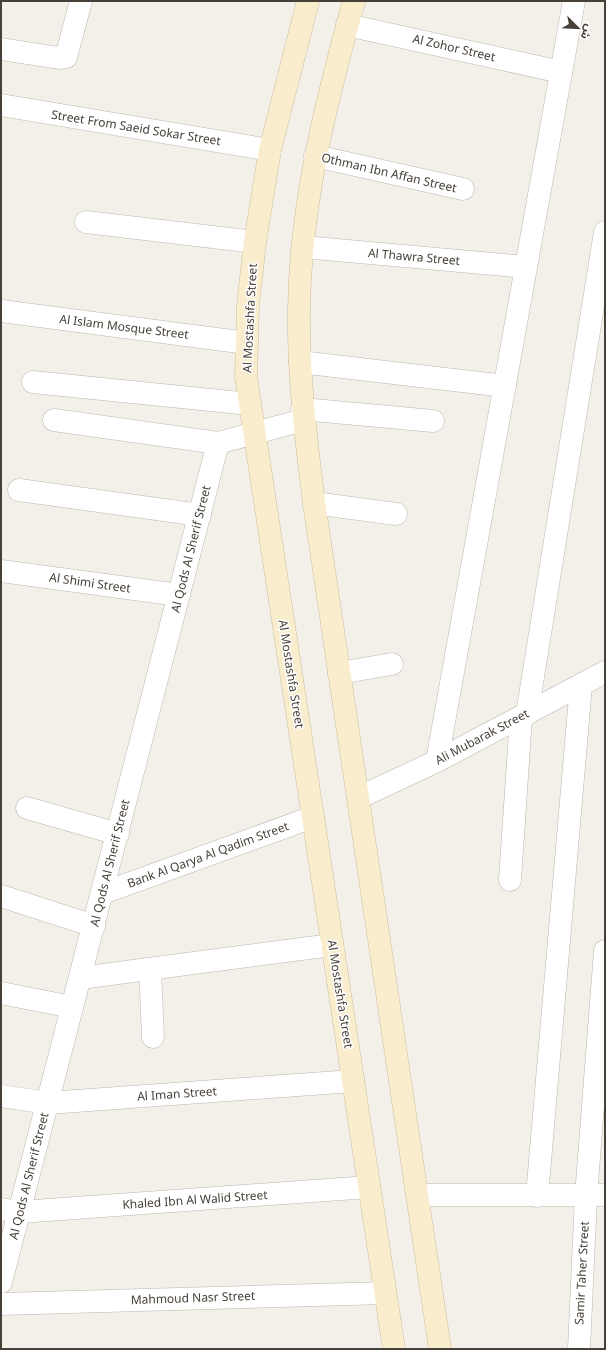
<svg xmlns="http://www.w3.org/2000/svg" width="606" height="1350" font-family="'Noto Sans','Noto Sans Arabic',sans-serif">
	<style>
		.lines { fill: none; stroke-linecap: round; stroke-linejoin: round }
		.street-casing { stroke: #bdb7ad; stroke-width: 23 }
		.secondary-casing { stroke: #cdbf9e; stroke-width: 23 }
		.street { stroke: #fff; stroke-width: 22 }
		.secondary { stroke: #f9edcd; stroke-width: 22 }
		.labels { text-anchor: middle; stroke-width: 3; stroke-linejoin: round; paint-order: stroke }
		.street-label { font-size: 12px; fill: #464038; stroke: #fff }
	</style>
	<rect width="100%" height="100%" fill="#f3efe9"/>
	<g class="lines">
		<g class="street-casing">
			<g id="street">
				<polyline points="347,25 561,72"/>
				<polyline points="1,49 59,58 66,57 81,1"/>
				<polyline points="1,105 270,150"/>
				<polyline points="315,156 463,189"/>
				<polyline points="86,222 255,242"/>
				<polyline points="303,247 526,267"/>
				<polyline points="1,311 247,343"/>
				<polyline points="300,362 505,386"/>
				<polyline points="33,382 250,404"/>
				<polyline points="302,409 433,421"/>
				<polyline points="54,420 218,443 303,420"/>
				<polyline points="19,490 200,515"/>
				<polyline points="314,503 396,514"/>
				<polyline points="1,571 179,595"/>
				<polyline points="339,673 392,664"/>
				<polyline points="527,714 605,232"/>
				<polyline points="437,761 574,1"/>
				<polyline points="358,798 437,761 605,672"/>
				<polyline points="27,808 118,834"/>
				<polyline points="510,880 521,717"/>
				<polyline points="103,893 313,817"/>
				<polyline points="1,896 94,926"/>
				<polyline points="150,969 153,1037"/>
				<polyline points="80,978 332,945"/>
				<polyline points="1,993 72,1007"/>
				<polyline points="1,1096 48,1103 353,1081"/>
				<polyline points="417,1195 605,1195"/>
				<polyline points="537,1196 581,685"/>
				<polyline points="1,1209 20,1212 369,1187"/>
				<polyline points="1,1282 218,443"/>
				<polyline points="1,1304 385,1293"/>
				<polyline points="579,1349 586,1196 605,951"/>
			</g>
		</g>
		<g class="secondary-casing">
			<g id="secondary">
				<polyline points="308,1 270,150 255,242 248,305 246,377 394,1349"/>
				<path d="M354 1C326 102 300 205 299 310 298 375 306 439 314 503L440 1349"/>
			</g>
		</g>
		<use href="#street" class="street"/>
		<use href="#secondary" class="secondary"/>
	</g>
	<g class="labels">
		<g class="street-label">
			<text transform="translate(454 48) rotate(13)" y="4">Al Zohor Street</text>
			<text transform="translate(136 128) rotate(9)" y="4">Street From Saeid Sokar Street</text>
			<text transform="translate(389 173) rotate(13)" y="4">Othman Ibn Affan Street</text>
			<text transform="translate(414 257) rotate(5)" y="4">Al Thawra Street</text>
			<text transform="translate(250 318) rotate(-87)" y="4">Al Mostashfa Street</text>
			<text transform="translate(124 327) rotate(7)" y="4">Al Islam Mosque Street</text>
			<text transform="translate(191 549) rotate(-76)" y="4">Al Qods Al Sherif Street</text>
			<text transform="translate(90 583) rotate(8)" y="4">Al Shimi Street</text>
			<text transform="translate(291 674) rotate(81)" y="4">Al Mostashfa Street</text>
			<text transform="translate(482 737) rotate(-28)" y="4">Ali Mubarak Street</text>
			<text transform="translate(208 855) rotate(-20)" y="4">Bank Al Qarya Al Qadim Street</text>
			<text transform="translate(110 863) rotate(-76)" y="4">Al Qods Al Sherif Street</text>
			<text transform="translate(340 994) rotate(81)" y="4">Al Mostashfa Street</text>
			<text transform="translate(177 1094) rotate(-4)" y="4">Al Iman Street</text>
			<text transform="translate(29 1176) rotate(-76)" y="4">Al Qods Al Sherif Street</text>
			<text transform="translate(195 1200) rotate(-4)" y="4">Khaled Ibn Al Walid Street</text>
			<text transform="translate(582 1273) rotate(-87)" y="4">Samir Taher Street</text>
			<text transform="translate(193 1298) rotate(-2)" y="4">Mahmoud Nasr Street</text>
		</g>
	</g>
	<rect width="606" height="1350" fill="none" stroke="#464038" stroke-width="4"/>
	<g transform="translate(578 28) rotate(114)" stroke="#ffffff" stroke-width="3" paint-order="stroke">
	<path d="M0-3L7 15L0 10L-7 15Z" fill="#464038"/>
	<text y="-6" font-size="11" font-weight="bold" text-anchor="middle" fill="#464038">ش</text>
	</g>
</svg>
